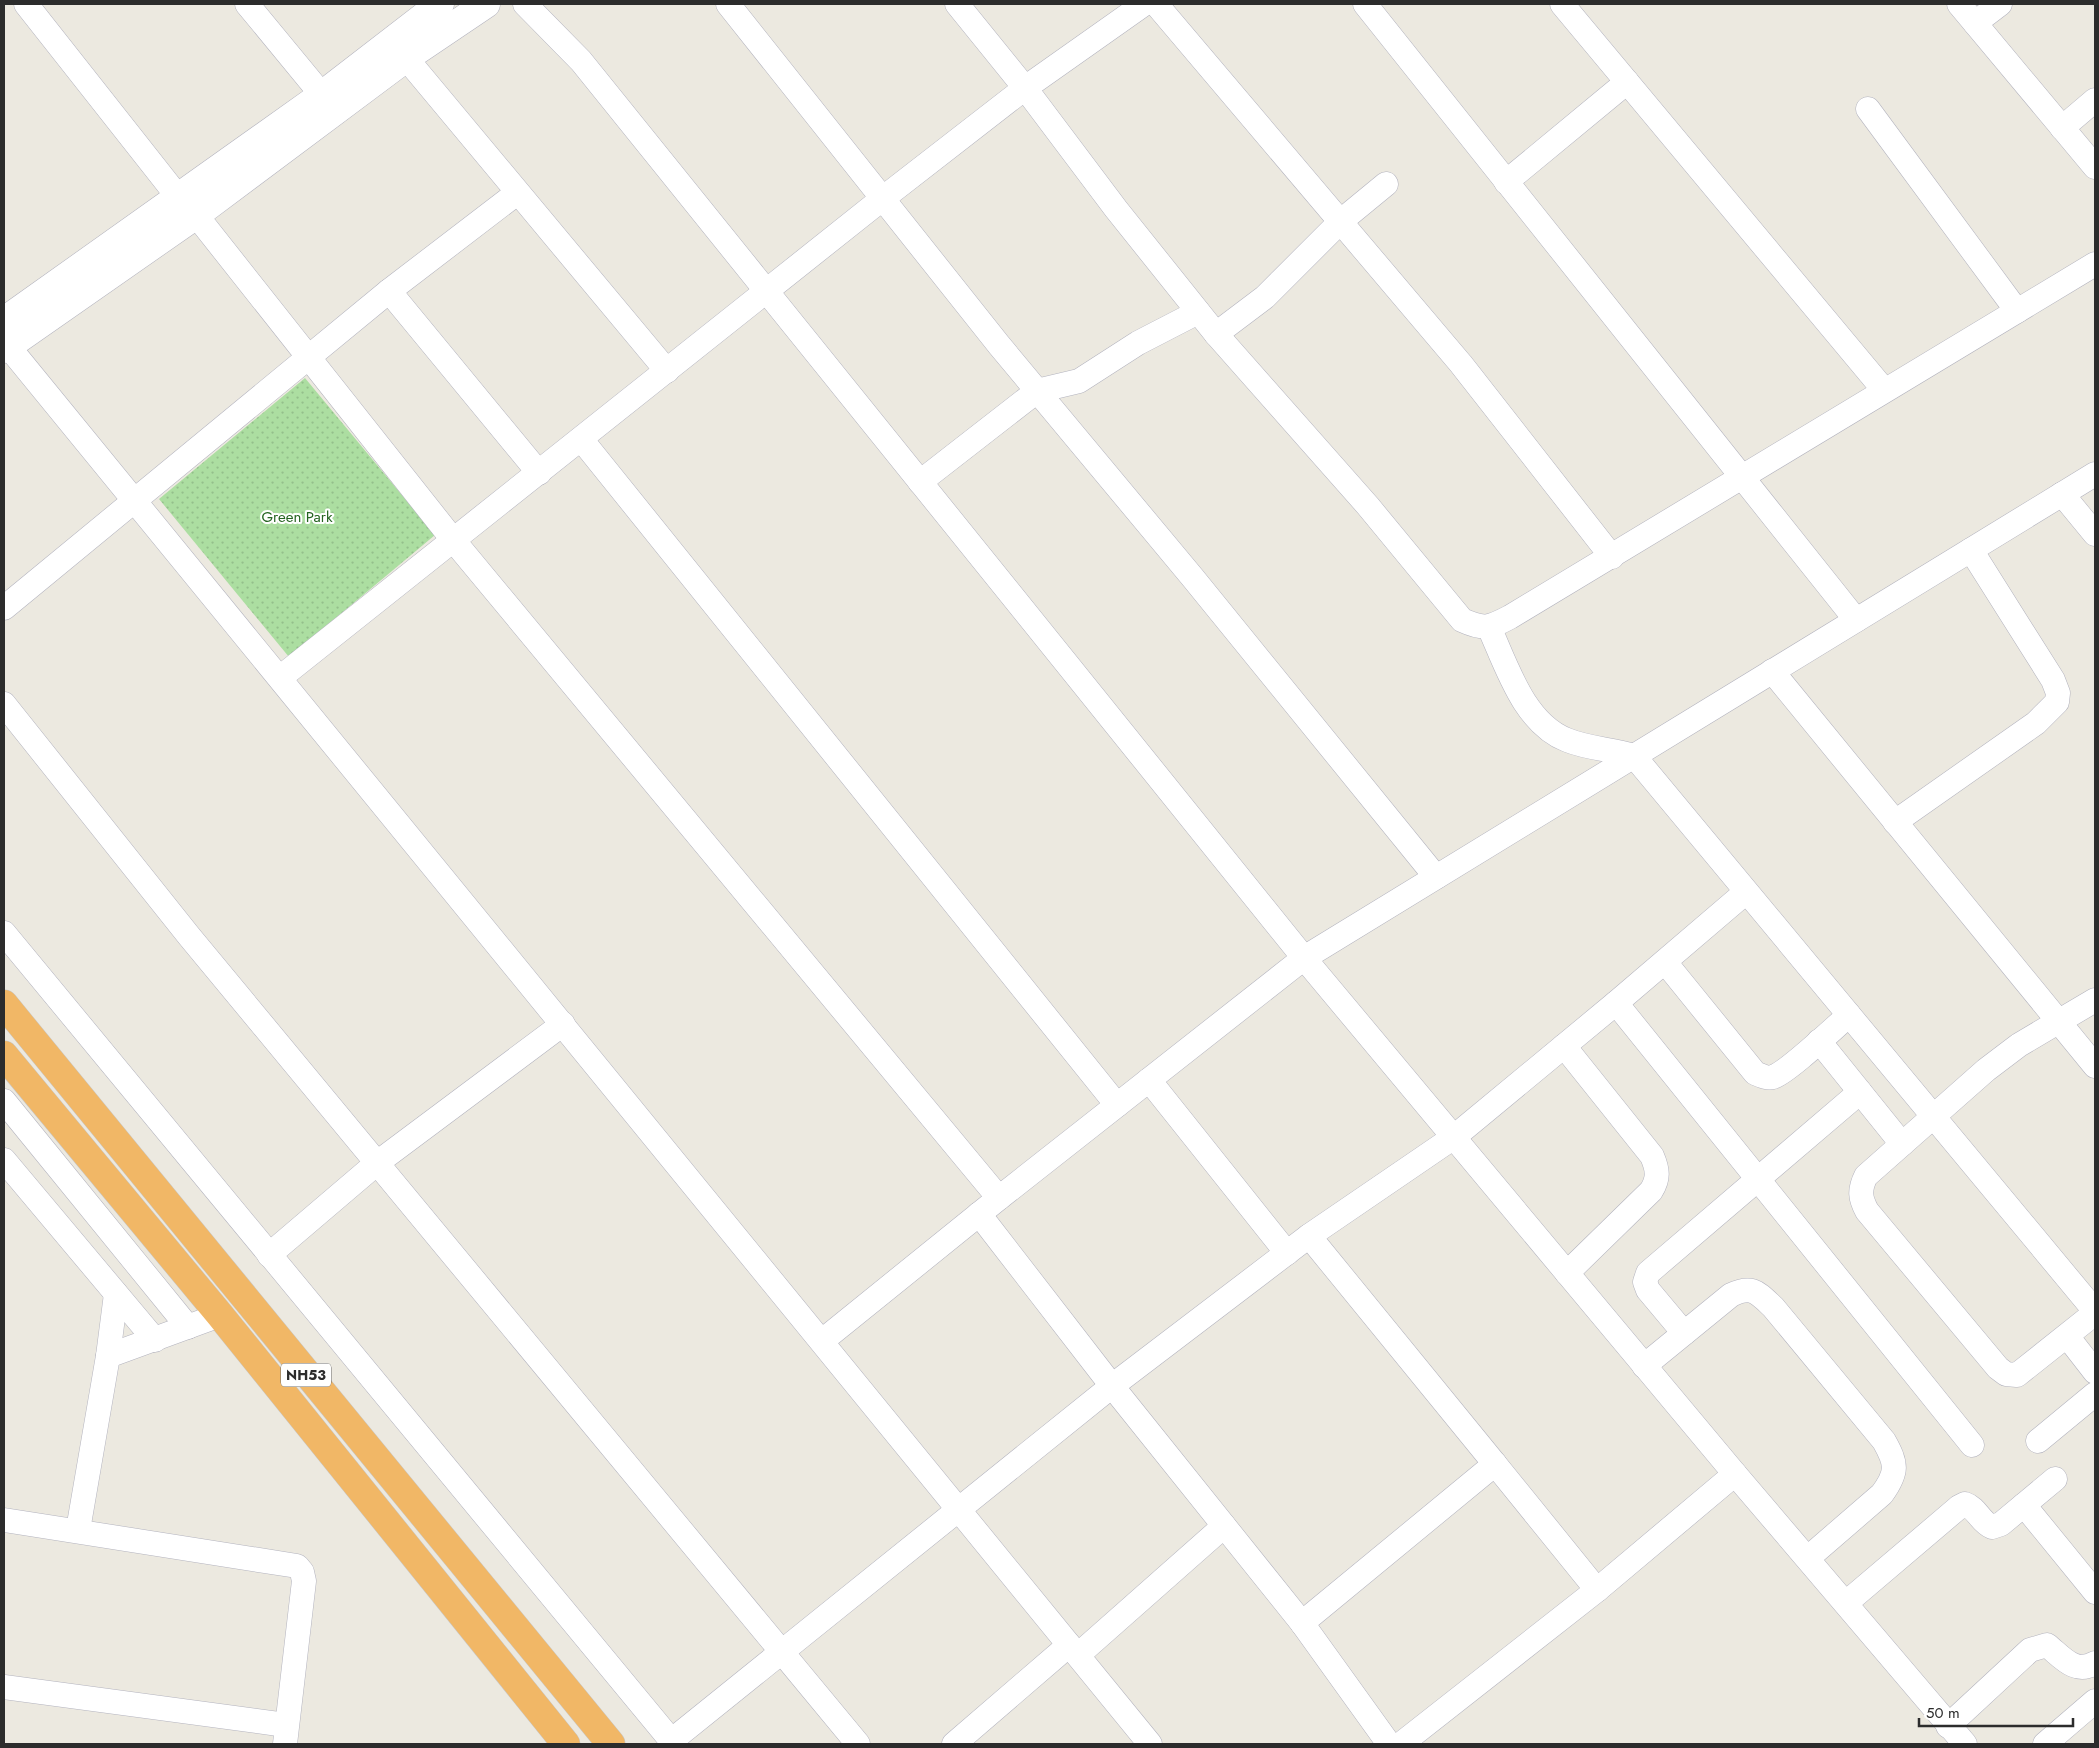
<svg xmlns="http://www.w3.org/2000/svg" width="2099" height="1748" font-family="Jost,sans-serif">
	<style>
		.park { fill: url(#park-dots) }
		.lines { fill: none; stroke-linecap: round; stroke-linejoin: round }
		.street-casing { stroke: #b3b3be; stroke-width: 25 }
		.secondary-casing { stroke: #b3b3be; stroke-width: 29 }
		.highway-casing { stroke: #c8c8c8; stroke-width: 29 }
		.street { stroke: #fff; stroke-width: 24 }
		.secondary { stroke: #fff; stroke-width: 28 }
		.highway { stroke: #f1b766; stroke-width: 28 }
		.labels { text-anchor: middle; stroke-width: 4; stroke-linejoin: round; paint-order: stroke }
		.shield { fill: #fff; stroke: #6b6b6b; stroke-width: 1 }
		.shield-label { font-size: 14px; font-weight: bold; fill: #2c2c2c }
		.park-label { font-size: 15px; fill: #256421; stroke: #fff }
	</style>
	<defs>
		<pattern id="park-dots" width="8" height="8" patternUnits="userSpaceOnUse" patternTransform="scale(1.25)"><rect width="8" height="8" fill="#acdea1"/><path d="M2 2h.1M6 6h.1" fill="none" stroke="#94bf8b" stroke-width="1.8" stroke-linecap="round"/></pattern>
	</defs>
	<rect width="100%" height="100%" fill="#ece9e0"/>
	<polygon class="park" points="305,378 435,535 289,657 159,499"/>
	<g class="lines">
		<g class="street-casing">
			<g id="street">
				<polyline points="26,4 179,198"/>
				<polyline points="247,4 322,95"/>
				<polyline points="525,4 581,61 1304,958 1735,1474 1965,1744"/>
				<polyline points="728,4 999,345 1193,578 1436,877"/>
				<path d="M957 4 1025 88 1116 209 1216 334 1368 506 1462 620C1484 630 1489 628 1510 617L2095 264"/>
				<polyline points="1156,4 1461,364 1612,557"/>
				<polyline points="1365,4 1856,620"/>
				<polyline points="1562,4 1884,390"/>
				<polyline points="1959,4 2095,167"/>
				<polyline points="1975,23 2000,4"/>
				<polyline points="406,58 667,371"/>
				<polyline points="1868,109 2017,311"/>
				<polyline points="2062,128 2095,100"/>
				<polyline points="1506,182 1627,82"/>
				<polyline points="196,215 454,541 999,1198"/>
				<polyline points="389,291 539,473"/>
				<polyline points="1216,334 1265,297 1341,221 1386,184"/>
				<polyline points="8,346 1150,1744"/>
				<polyline points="581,439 1117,1105"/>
				<polyline points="920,482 1037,391 1079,381 1138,343 1198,312"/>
				<polyline points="2062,494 2095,534"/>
				<polyline points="4,608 389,291 517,193"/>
				<path d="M1489 627C1507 667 1524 723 1567 740 1589 749 1612 749 1634 756L2095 1311"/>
				<polyline points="1772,671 2095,1066"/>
				<polyline points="281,677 882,199 1025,88 1144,4"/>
				<polyline points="4,704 189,936 858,1744"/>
				<polyline points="1895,822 2036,723 2057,702 2058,693 2053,680 1971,550"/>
				<polyline points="4,933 674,1744"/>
				<path d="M1665 962 1755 1073C1760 1075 1767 1079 1773 1077 1788 1072 1835 1027 1849 1015"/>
				<path d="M2095 1000 2019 1045 1986 1070 1866 1176C1859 1190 1860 1198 1867 1211L1998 1368 2006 1374 2017 1375 2095 1313"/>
				<polyline points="1616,1003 1972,1445"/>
				<polyline points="1819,1041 1902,1144"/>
				<path d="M1564 1046 1652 1156C1658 1170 1659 1178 1651 1191L1567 1273"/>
				<polyline points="1149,1080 1287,1253"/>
				<polyline points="4,1101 188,1327"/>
				<polyline points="4,1160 155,1340"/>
				<polyline points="979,1214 1112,1386 1302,1623 1389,1744"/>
				<polyline points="1309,1236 1495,1464"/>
				<polyline points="269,1255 377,1163 563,1024"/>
				<polyline points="1684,1333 1648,1290 1645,1282 1648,1273 1860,1092"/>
				<polyline points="2067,1336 2095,1372"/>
				<polyline points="822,1341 999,1198 1304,958 2095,474"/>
				<polyline points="108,1356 220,1315"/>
				<path d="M1644 1366 1731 1295C1752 1285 1757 1292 1773 1307L1884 1441C1897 1464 1898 1472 1882 1494L1808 1558"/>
				<polyline points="2038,1441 2095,1394"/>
				<polyline points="2024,1505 2095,1592"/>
				<polyline points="4,1520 297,1566 302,1572 304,1581 285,1744"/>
				<polyline points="78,1530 108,1356 116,1294"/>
				<path d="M1846 1603 1959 1507 1965 1504C1977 1508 1980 1522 1992 1527L2001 1524 2055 1479"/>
				<polyline points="1302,1623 1495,1464 1597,1590"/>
				<polyline points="1078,1655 1224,1526"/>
				<polyline points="4,1687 286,1725"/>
				<path d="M1948 1726 2030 1650 2047 1645C2062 1657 2075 1675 2095 1663"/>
				<polyline points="671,1741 1112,1386 1309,1236 1454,1137 1616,1003 1746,892"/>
				<polyline points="954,1744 1069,1645"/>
				<polyline points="1401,1744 1597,1590 1735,1474"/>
				<polyline points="2045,1744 2095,1701"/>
			</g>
		</g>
		<g class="secondary-casing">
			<g id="secondary">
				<polyline points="4,321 322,95 440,4"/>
				<polyline points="4,349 196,215 406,58 486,4"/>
			</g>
		</g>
		<g class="highway-casing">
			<g id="highway">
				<polyline points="4,1004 611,1744"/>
				<polyline points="4,1055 220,1315 566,1744"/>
			</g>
		</g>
		<use href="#street" class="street"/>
		<use href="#secondary" class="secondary"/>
		<use href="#highway" class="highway"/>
	</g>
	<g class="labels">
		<rect class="shield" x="281" y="1363.5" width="50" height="23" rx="4"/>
		<g class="shield-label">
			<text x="306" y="1380">NH53</text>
		</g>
		<g class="park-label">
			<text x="297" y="522">Green Park</text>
		</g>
	</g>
	<rect width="2099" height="1748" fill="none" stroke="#2c2c2c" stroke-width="10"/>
	<path d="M1919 1718v8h154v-8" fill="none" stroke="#2c2c2c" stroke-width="2.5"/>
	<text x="1926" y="1718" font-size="15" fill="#2c2c2c" stroke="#ffffff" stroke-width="4" paint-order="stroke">50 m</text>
</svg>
